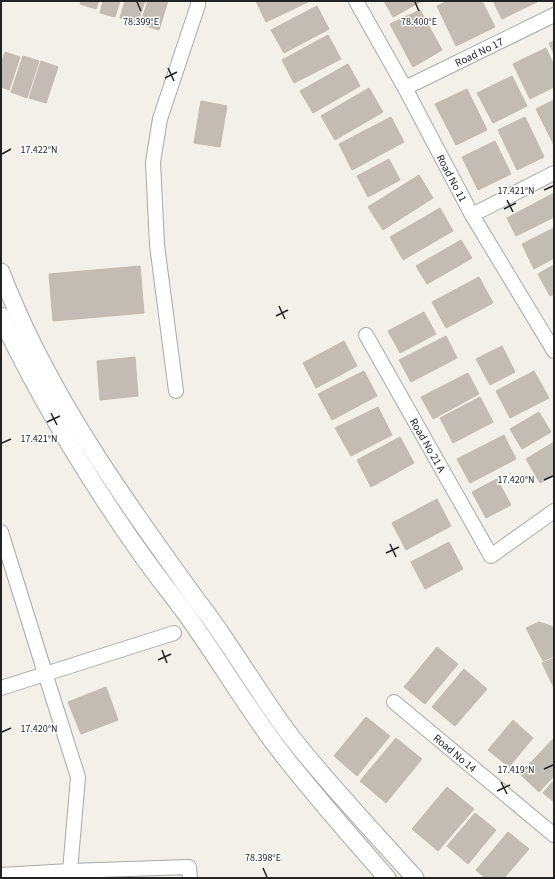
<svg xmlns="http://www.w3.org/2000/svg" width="555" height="879" font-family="'Source Sans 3',sans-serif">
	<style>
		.building { fill: #c3bcb5; stroke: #c4b8ab }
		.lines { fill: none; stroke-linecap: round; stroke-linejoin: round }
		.minor-casing { stroke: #a9a9a9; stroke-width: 16 }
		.tertiary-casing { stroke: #a9a9a9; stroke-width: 19 }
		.minor { stroke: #fff; stroke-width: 14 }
		.tertiary { stroke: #fff; stroke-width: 17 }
		.ticks { fill: none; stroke: #222; stroke-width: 1.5 }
		.labels { text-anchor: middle; stroke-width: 3; stroke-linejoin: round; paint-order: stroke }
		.street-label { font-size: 11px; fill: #222; stroke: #fff }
		.ticks-label { font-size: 10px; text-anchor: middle; fill: #222; stroke: #fff; stroke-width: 3; stroke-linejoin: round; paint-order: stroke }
	</style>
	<rect width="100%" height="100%" fill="#f2f0e9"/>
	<g class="building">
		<polygon points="81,1 99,1 96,9 80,4"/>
		<polygon points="103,1 120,1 115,17 100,13"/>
		<polygon points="125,1 145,1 137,24 120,18"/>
		<polygon points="148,1 168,1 159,30 140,24"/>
		<polygon points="256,1 310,1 266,22"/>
		<polygon points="384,1 422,1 393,17"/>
		<polygon points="448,1 482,1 495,27 456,46 437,6"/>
		<polygon points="493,1 537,1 537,2 502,19"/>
		<polygon points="317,6 329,29 284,53 271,30"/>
		<polygon points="420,10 442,50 413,67 390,24"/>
		<polygon points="328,35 341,59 294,83 282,60"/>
		<polygon points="554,41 554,54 549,43"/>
		<polygon points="546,48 554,65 554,87 530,99 513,64"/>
		<polygon points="5,52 20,57 9,90 1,87 1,65"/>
		<polygon points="23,56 39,61 27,98 11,92"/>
		<polygon points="41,61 58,67 46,103 29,98"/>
		<polygon points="348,64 360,86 313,113 300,91"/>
		<polygon points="512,76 527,106 493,123 477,93"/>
		<polygon points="369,88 383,112 335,140 321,116"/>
		<polygon points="467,89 487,130 456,145 435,104"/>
		<polygon points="554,100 554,145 536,109"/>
		<polygon points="201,101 227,106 220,147 194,143"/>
		<polygon points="391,117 404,142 352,170 339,144"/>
		<polygon points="525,117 544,157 517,170 498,130"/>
		<polygon points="495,141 511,174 478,190 462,157"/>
		<polygon points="389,159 400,180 368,197 357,176"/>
		<polygon points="419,175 433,198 383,230 368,207"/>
		<polygon points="554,193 554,217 516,236 507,218"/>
		<polygon points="440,208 453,231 403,260 390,237"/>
		<polygon points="554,228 554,258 534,269 522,244"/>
		<polygon points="461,240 472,258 427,284 416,266"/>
		<polygon points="554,265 554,294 550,296 538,274"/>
		<polygon points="140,266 144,313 53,321 49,274"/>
		<polygon points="479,277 493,303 446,328 432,302"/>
		<polygon points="424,312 436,334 400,353 388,331"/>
		<polygon points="446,336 457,358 411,382 399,360"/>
		<polygon points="344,341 357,366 316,388 303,363"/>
		<polygon points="502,346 515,372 490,385 476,359"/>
		<polygon points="135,357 138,396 100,400 97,361"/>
		<polygon points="364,371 377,396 332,420 318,394"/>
		<polygon points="534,371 549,398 510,418 496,391"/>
		<polygon points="468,373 479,394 433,419 421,397"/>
		<polygon points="480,397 493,422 453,443 440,418"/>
		<polygon points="378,407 392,435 351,456 335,428"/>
		<polygon points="539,412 551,432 522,449 510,429"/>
		<polygon points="504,435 516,459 470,483 457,459"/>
		<polygon points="400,437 414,463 371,487 357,460"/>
		<polygon points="554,442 554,475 540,483 526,459"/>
		<polygon points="497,479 511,505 486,518 472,492"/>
		<polygon points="437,499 451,526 406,550 392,523"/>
		<polygon points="449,542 463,569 425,589 411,562"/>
		<polygon points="539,622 554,627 554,656 543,661 526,628"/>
		<polygon points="437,647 458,664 425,704 404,687"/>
		<polygon points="554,658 554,688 542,663"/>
		<polygon points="464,669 487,689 455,726 432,707"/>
		<polygon points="106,687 118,720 81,734 68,702"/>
		<polygon points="366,717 390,736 357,776 334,756"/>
		<polygon points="513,720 533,738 509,767 488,750"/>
		<polygon points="396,738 422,759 386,803 360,781"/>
		<polygon points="554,738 554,776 539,792 520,774"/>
		<polygon points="554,780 554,802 543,793"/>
		<polygon points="447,787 474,809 438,851 412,829"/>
		<polygon points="475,813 496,830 468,864 447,846"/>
		<polygon points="508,832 529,849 504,878 485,878 476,870"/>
	</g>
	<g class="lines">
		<g class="minor-casing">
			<g id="minor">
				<polyline points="356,1 405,88 472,215 554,351"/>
				<polyline points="405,88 554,15"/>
				<polyline points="472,215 554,173"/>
				<polyline points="366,335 491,556 554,511"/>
				<polyline points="176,391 157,245 153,162 160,119 198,5 198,1"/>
				<polyline points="1,532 45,673 78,777 70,871 189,867 190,878"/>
				<polyline points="1,688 174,633"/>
				<polyline points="394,702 554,835"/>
				<polyline points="1,875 70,871"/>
			</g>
		</g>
		<g class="tertiary-casing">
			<g id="tertiary">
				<path d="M1 272C6 286 12 299 18 313 64 416 130 508 196 599 206 612 215 624 224 638 247 671 268 707 293 739 331 787 374 832 415 878"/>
				<path d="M1 316C14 346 30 375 46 404 76 457 109 509 144 558 156 575 169 591 181 607 215 653 243 702 277 747 311 792 350 835 387 878"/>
			</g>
		</g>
		<use href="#minor" class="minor"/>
		<use href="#tertiary" class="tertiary"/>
	</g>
	<path class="ticks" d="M137 2 141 11M415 2 419 11M168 68 174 81M165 78 177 72M2 154 11 149M544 190 553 186M507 200 513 212M504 209 516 203M279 306 285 319M276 316 288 310M51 413 57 425M47 422 60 416M2 443 11 439M544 480 553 476M390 544 396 557M386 553 399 547M162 650 167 663M158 660 171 654M2 732 11 728M544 769 553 765M501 782 507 794M497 791 510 785M263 868 267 877"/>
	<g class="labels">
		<g class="street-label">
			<text transform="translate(479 52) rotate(-26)" y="4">Road No 17</text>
			<text transform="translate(452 178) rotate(62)" y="4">Road No 11</text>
			<text transform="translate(428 445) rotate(60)" y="4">Road No 21 A</text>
			<text transform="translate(455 753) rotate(40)" y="4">Road No 14</text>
		</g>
	</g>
	<g class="ticks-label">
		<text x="141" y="25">78.399°E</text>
		<text x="419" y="25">78.400°E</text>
		<text x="39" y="153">17.422°N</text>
		<text x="516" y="194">17.421°N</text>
		<text x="39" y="442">17.421°N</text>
		<text x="516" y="483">17.420°N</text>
		<text x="39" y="732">17.420°N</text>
		<text x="516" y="773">17.419°N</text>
		<text x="263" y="861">78.398°E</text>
	</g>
	<rect width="555" height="879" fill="none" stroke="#222222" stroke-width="4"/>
</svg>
